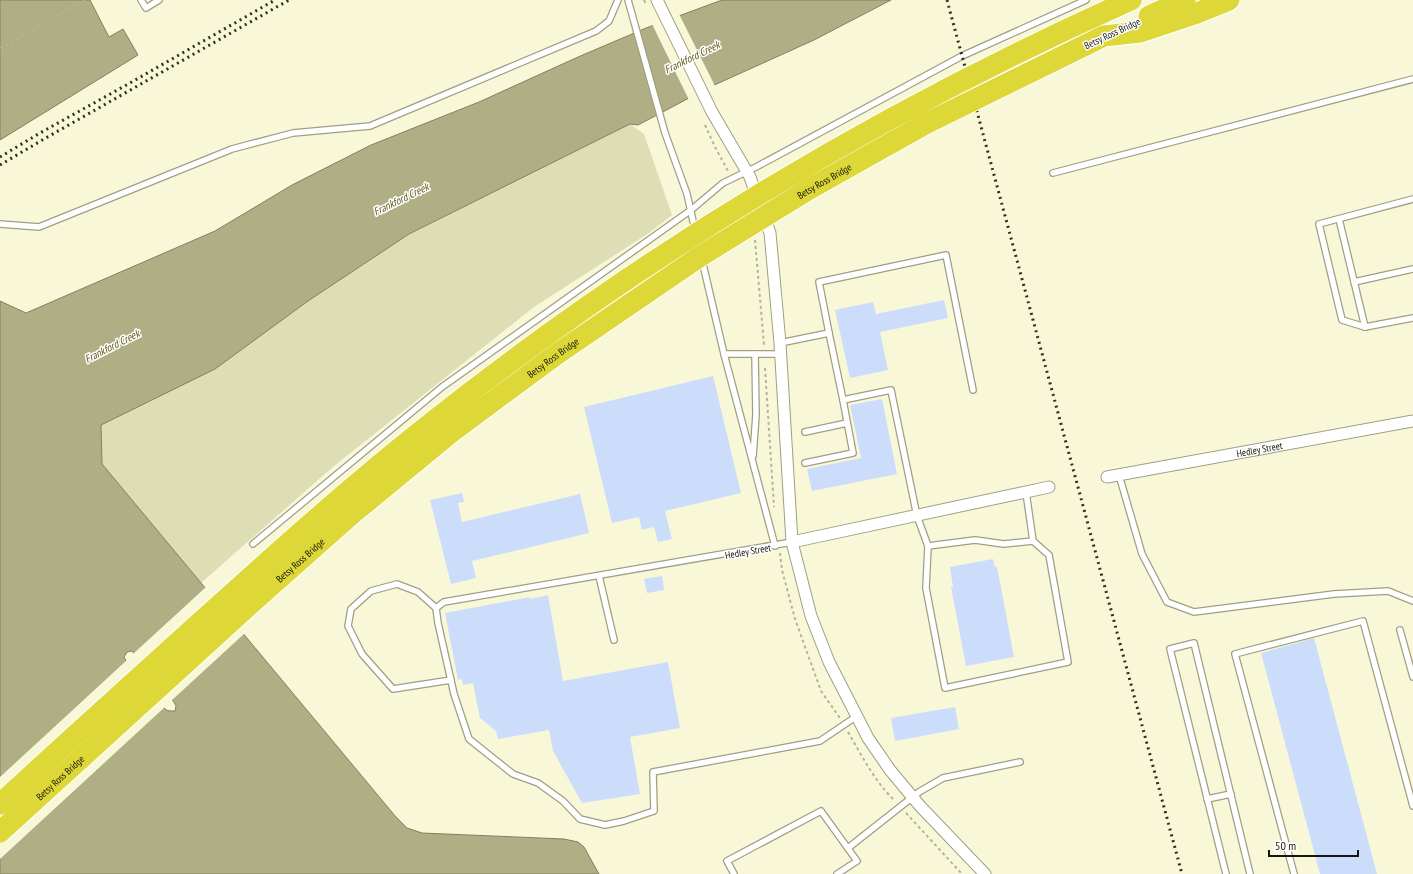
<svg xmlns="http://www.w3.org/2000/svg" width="1413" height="874" font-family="'PT Sans Narrow',sans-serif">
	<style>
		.green { fill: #ddddb6 }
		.water { fill: #afae85; stroke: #818060; fill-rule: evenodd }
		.pier { fill: #f8f8d9 }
		.building { fill: #cbddfa }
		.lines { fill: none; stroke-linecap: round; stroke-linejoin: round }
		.service-casing { stroke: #a09f83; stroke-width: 8 }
		.minor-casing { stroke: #a09f83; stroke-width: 13 }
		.motorway-casing { stroke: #fff; stroke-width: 23 }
		.path { stroke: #b3b39a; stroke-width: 2; stroke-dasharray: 3 3; stroke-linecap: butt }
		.service { stroke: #fff; stroke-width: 5.5 }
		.minor { stroke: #fff; stroke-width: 11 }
		.motorway { stroke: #ded738; stroke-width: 21 }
		.rail { stroke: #303023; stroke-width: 3; stroke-dasharray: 2 4; stroke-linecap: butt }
		.motorway-bridge-casing { stroke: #fff; stroke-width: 23; stroke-linecap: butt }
		.motorway-bridge { stroke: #ded738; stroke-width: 21 }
		.labels { text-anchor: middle; stroke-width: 3; stroke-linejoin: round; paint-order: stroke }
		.street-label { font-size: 10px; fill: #16160b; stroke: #fff }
		.water-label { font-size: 11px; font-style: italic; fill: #5d5b17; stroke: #fff }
	</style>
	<rect width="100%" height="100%" fill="#f8f8d9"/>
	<polygon class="green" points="630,124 644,134 672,215 649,233 534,307 334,466 201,583 102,464 101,425 215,369 308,301 409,234"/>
	<g class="water">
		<polygon points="0,0 90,0 109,37 123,29 138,55 0,140"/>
		<path d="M722 0H891L814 40 710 87 638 125 630 124 409 234 308 301 215 369 101 425 102 464 396 817 407 828 422 833 564 839 578 842 584 847 599 874H0V301L26 313 215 231 292 185 371 145 479 102 578 57 646 28ZM132 651 174 702 176 706 175 711H170L166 710 126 661 124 657 127 652Z"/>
	</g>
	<g class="pier">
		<polygon points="679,14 715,86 689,100 652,24"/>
		<polygon points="206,587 245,633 171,701 133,654"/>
		<polygon points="127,660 166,706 0,859 0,777"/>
	</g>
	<g class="building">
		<polygon points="944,300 948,318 880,332 888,370 850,378 835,310 873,302 876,314"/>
		<polygon points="713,376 741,493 665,511 672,539 658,542 654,527 642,530 639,517 612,523 584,407"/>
		<polygon points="882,399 897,474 812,491 807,469 861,458 850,405"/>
		<polygon points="462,493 464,502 458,503 462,522 580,494 589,533 472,561 476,578 451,584 430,500"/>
		<polygon points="993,559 995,567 997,567 1000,582 1014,657 966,666 951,587 953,587 950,567"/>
		<polygon points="662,576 664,590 647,593 644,579"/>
		<polygon points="548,595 563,681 668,662 680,728 630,737 640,794 582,803 553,751 549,730 498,739 496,731 480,718 473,683 463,685 462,679 458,680 445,613 530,597 530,599"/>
		<polygon points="1314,638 1377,874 1320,874 1261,653"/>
		<polygon points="955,707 959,729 895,741 891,718"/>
	</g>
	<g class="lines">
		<g class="service-casing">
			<g id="service">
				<polyline points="141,0 146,8 159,0"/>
				<polyline points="628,0 665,133 687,194 695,230"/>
				<polyline points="1053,173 1413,79"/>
				<polyline points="1413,199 1319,224 1342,320 1365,327 1413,318"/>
				<polyline points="1339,219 1365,327"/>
				<polyline points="0,224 39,227 232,149 293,133 370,126 596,31 609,21 618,0"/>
				<polyline points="702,260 724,354 775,546"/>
				<polyline points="1354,282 1413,269"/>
				<polyline points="829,333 819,282 946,255 973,390"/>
				<polyline points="780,343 829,333 843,400"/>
				<polyline points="724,354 781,354"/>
				<polyline points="805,432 847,423"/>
				<polyline points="753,456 756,415 755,354"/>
				<polyline points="805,463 853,453 843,400 891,390 917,516 928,546 975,540 1004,544 1033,541 1026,492"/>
				<polyline points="1119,475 1142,554 1167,602 1194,612 1334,594 1388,591 1413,601"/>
				<polyline points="792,542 444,602 436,608 438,623 454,694 469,739 513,774 538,783 563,801 580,819 605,825 624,821 654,811 653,772 820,741 857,716"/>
				<polyline points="253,544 442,387 691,210 723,183 756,167 962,56 1086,0"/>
				<polyline points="928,546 926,588 945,688 1068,662 1049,555 1033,541"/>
				<polyline points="599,576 614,640"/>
				<polyline points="436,608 418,592 397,584 371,591 351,609 348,626 362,654 393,689 451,680"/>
				<polyline points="1400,630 1413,677"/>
				<polyline points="1207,799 1231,794"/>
				<polyline points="848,848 919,792 943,778 1020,762"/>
				<polyline points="734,874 727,861 821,811 857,861 837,874"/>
				<polyline points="1226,874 1170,649 1194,643 1250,874"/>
				<polyline points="1294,874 1235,654 1363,621 1413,806"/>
			</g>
		</g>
		<g class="minor-casing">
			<g id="minor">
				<polyline points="657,0 712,112 750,177 770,233 780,343 792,542 811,616 829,662 868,738 890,770 920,806 985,874"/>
				<path id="s1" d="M1107 477 1413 421"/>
				<polyline points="792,542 1049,487"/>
			</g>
		</g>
		<g class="motorway-casing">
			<g id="motorway">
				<polyline points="1149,16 1185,0"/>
				<polyline points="1104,36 1140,32 1197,13 1229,0"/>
			</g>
		</g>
		<g class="path">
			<polyline points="644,0 646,4"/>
			<polyline points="0,48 85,0"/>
			<polyline points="705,125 715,147 728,171"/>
			<polyline points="755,240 764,345"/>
			<polyline points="765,368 774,507"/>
			<polyline points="780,553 782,570 795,619 821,691 840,718"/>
			<path d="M848 732C862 756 875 782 895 801"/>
			<polyline points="906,813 962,874"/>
		</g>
		<use href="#service" class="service"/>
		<use href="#minor" class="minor"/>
		<use href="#motorway" class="motorway"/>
		<g class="rail">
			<polyline points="947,0 1182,874"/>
			<polyline points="0,157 40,133 130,83 275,0"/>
			<polyline points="0,165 44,139 289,0"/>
		</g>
		<g class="motorway-bridge-casing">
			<g id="motorway-bridge">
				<path d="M0 804C62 747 125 690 187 634 267 562 346 490 431 423 645 253 882 111 1131 0"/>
				<path id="s2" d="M0 832 255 600 352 514 453 431 557 354 699 257 811 188 925 124 1104 36"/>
			</g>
		</g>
		<use href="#motorway-bridge" class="motorway-bridge"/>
	</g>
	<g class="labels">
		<g class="street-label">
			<text transform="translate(1112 33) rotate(-25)" y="4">Betsy Ross Bridge</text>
			<text dy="4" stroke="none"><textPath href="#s2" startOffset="1053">Betsy Ross Bridge</textPath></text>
			<text dy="4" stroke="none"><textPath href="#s2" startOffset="729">Betsy Ross Bridge</textPath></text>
			<text dy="4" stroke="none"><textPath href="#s1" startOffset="155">Hedley Street</textPath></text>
			<text transform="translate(748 551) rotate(-10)" y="4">Hedley Street</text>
			<text dy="4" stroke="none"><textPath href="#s2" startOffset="405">Betsy Ross Bridge</textPath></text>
			<text dy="4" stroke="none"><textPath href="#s2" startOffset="81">Betsy Ross Bridge</textPath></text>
		</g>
		<g class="water-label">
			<text transform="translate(692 57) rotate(-26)" y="4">Frankford Creek</text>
			<text transform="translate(401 199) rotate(-26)" y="4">Frankford Creek</text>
			<text transform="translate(112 346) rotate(-27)" y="4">Frankford Creek</text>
		</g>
	</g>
	<path d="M1269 850v6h89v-6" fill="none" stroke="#16160b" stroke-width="2"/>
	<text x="1275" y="850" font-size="12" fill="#16160b" stroke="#ffffff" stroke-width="3" paint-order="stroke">50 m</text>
</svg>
